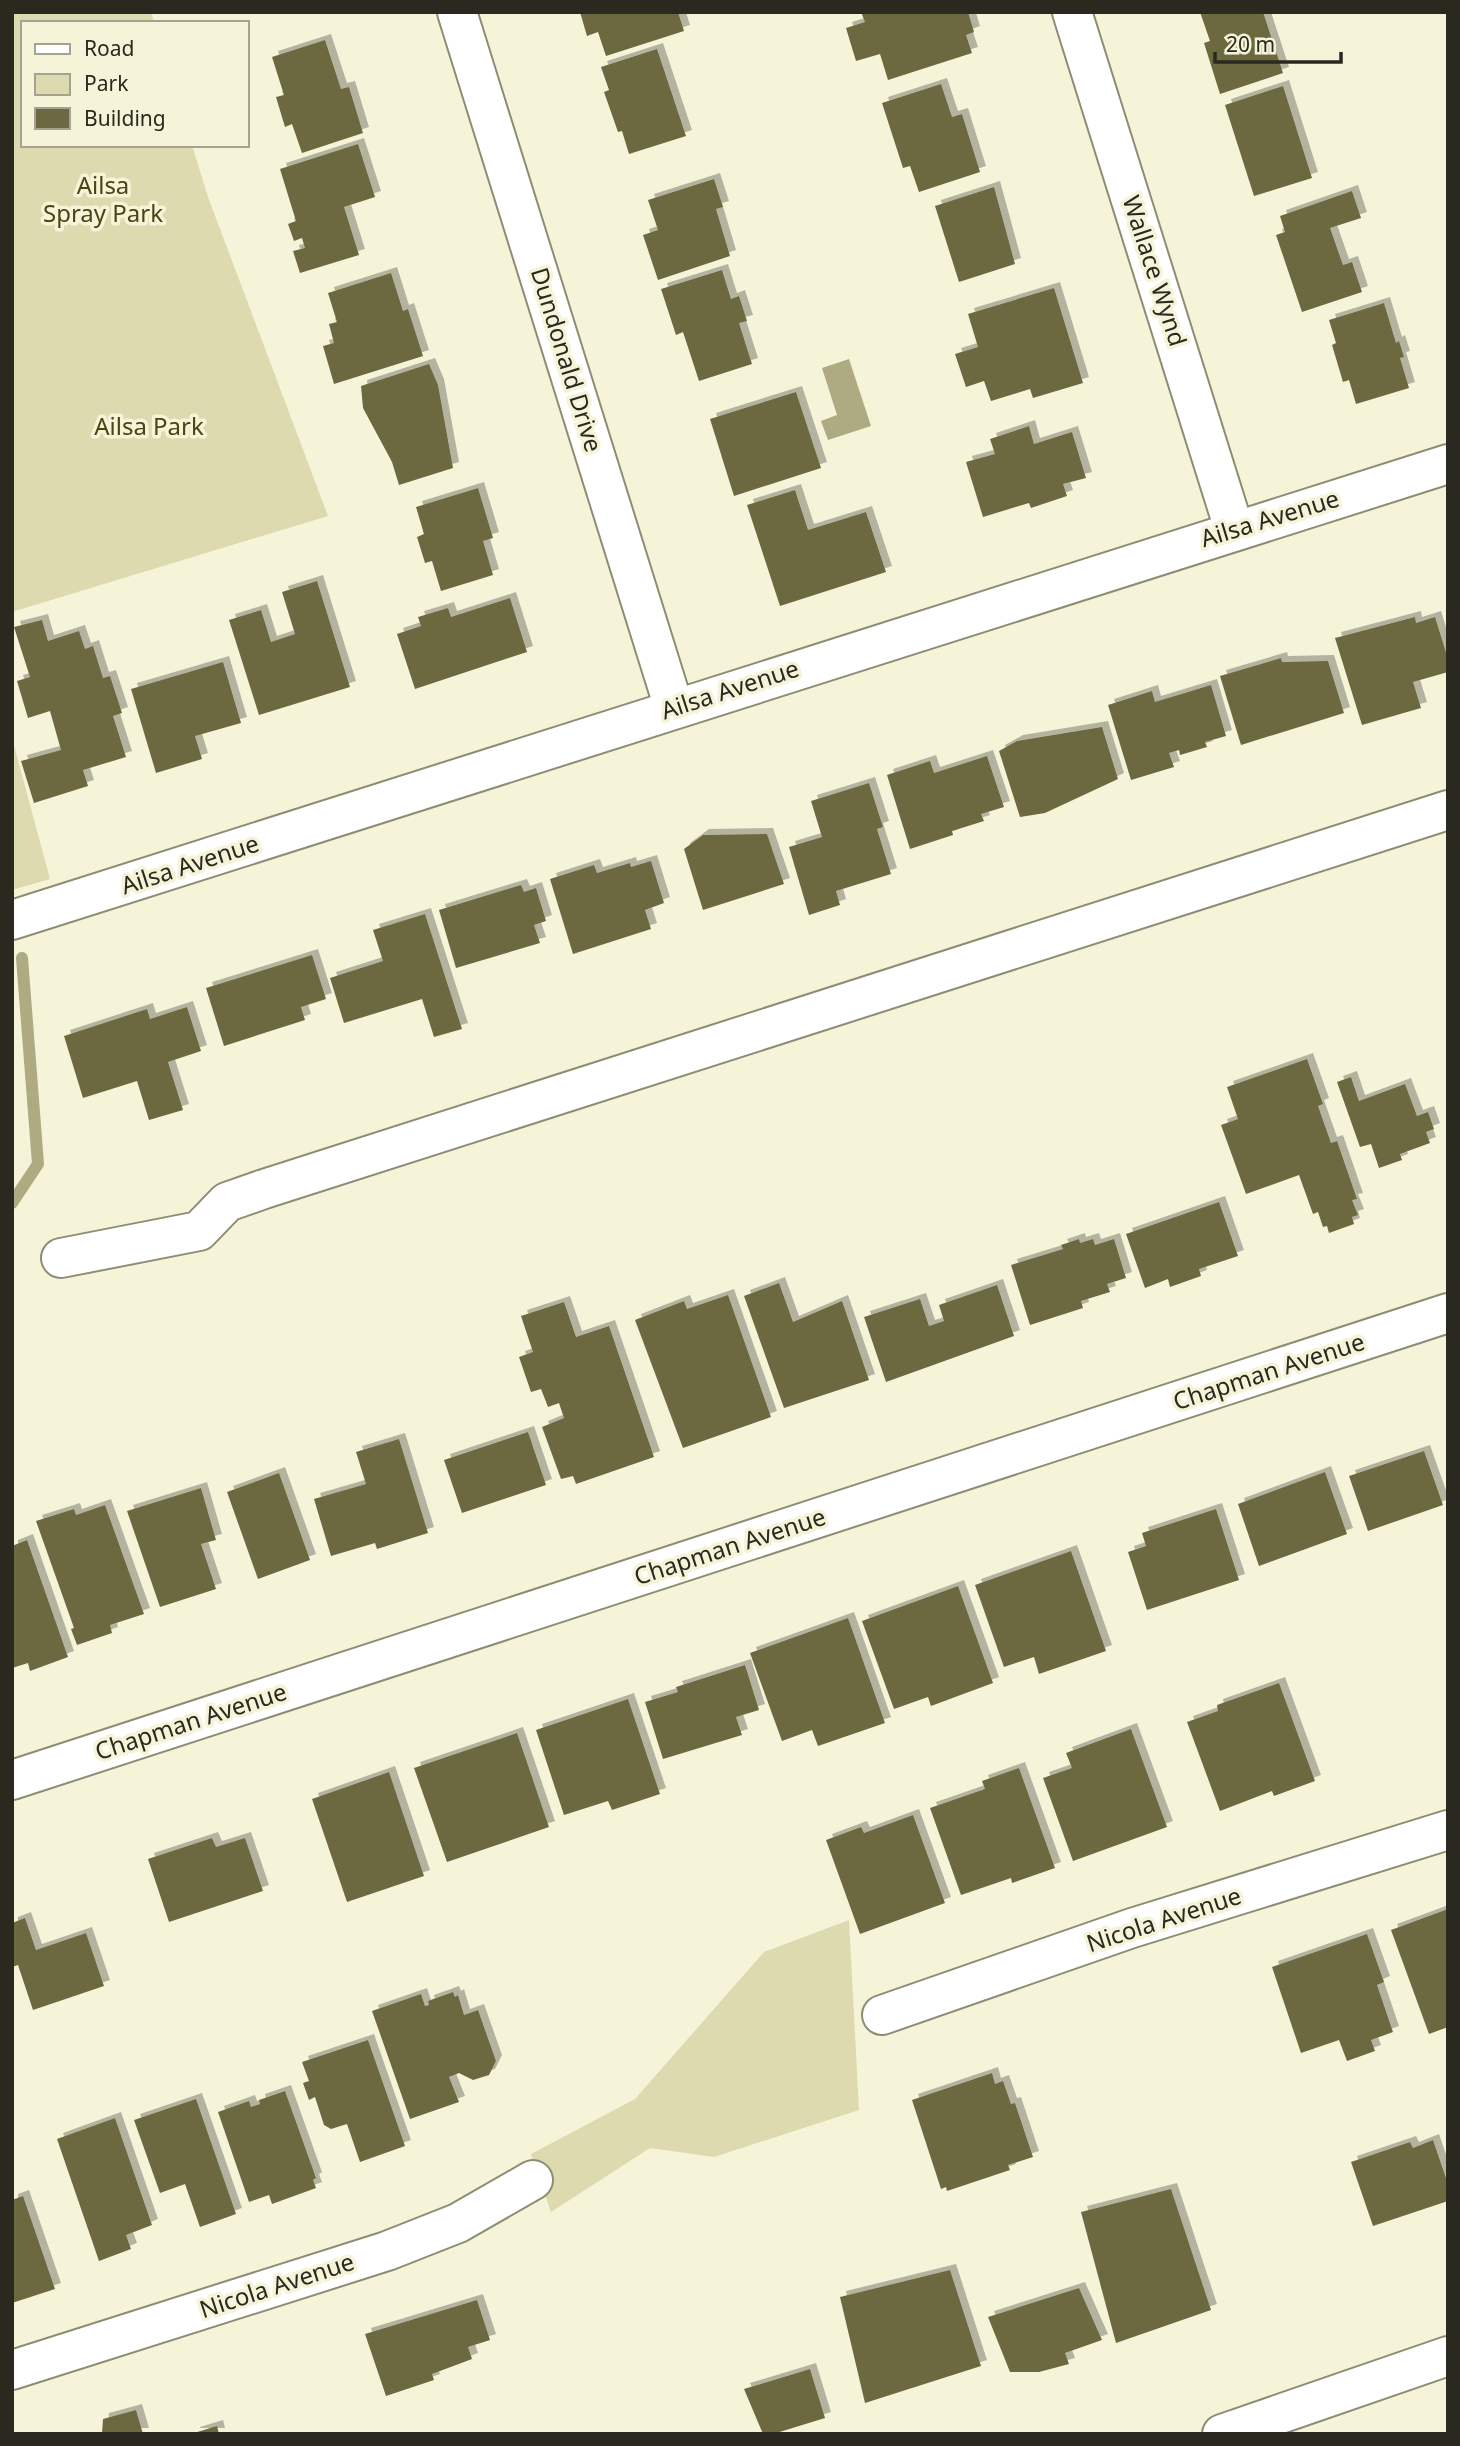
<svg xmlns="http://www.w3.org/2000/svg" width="1460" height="2446" font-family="'Noto Sans',sans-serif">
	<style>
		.green { fill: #dedaaf }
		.water { fill: #aeaa81 }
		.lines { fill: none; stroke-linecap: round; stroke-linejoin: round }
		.stream { stroke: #aeaa81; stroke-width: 12 }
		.building { fill: #6c6841; filter: url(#shadow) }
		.minor-casing { stroke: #8e8d74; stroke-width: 42 }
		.minor { stroke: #fff; stroke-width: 38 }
		.labels { text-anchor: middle; stroke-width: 7; stroke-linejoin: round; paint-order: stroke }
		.park-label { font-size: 24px; fill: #4a4512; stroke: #f5f4d9 }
		.street-label { font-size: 24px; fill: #29291f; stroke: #f5f4d9 }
	</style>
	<defs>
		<filter id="shadow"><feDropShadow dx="6" dy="-6" stdDeviation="0" flood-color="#0004"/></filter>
	</defs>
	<rect width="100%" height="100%" fill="#f5f4d9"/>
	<g class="green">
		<polygon points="12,12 151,12 154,23 23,23 23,145 192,145 208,197 328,516 12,612"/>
		<polygon points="12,738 50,879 12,890"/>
		<polygon points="849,1920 859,2110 714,2157 650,2148 551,2212 531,2154 635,2099 764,1952"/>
	</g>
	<polygon class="water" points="849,359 871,426 828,440 821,421 837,415 822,368"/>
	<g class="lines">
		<polyline class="stream" points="12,1203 38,1164 22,958"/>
	</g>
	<g class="building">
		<polygon points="580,12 678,12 684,31 606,56 598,32 587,36"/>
		<polygon points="861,12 968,12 974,32 966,35 972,53 888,80 880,54 856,61 846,28 865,22"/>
		<polygon points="1200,12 1263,12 1283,73 1220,94 1204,43 1210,41"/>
		<polygon points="325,40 341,89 349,87 363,133 302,153 292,124 285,127 276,97 284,95 272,57"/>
		<polygon points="657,49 686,136 629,154 622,131 618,132 604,92 609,90 601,67"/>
		<polygon points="941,84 952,117 962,114 980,172 919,192 910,166 903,168 882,103"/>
		<polygon points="1283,86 1312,178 1254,196 1225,105"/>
		<polygon points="358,144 375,197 344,207 359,255 300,273 293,251 305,248 302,238 294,241 288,224 296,221 280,169"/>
		<polygon points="714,179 723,207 716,209 730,256 658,280 643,235 658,230 648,200"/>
		<polygon points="994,187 1015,264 959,282 935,206"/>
		<polygon points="1352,191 1361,218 1330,228 1343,265 1352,262 1362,292 1302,312 1276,235 1285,232 1280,216"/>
		<polygon points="722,270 731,299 739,296 747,321 739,323 752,364 699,381 683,332 676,335 661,289"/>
		<polygon points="391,273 403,311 408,309 423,356 334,384 323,346 334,343 329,324 337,322 328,293"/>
		<polygon points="1054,288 1083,383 1033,398 1030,389 991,401 984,381 966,387 955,354 978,347 968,314"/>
		<polygon points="1384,303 1396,343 1399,341 1404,357 1400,358 1409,388 1356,404 1349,380 1343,382 1332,345 1336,343 1329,320"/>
		<polygon points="429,364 438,385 453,468 399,485 392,462 363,408 361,386"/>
		<polygon points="796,392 821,468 734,496 710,419"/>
		<polygon points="1029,426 1034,444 1072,432 1086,478 1063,484 1067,496 1031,508 1029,503 983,517 966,462 995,454 990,439"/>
		<polygon points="478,488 493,538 483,541 493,575 441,591 432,561 425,563 417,537 424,534 416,507"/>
		<polygon points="795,490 808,530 866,512 886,572 780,606 747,505"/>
		<polygon points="317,581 350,687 259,715 229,620 261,610 271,642 295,634 282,592"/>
		<polygon points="510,598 527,652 415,689 397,634 421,626 418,617 448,608 451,617"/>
		<polygon points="1415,617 1416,623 1435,617 1448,659 1448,672 1413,682 1421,708 1362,725 1335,638"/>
		<polygon points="42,620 48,641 79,631 85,649 93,646 103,678 110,676 122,713 113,716 126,757 83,770 88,786 34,803 21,761 61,750 50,711 28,718 17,681 30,677 14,627"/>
		<polygon points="1281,658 1282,662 1328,661 1344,713 1241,745 1220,676"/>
		<polygon points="223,662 241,723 195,736 202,759 156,773 131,689"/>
		<polygon points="1211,685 1226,736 1205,742 1207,747 1180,755 1179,750 1169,753 1174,767 1131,780 1108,705 1152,691 1155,702"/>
		<polygon points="1102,727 1118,779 1045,813 1020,817 999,751 1017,741"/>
		<polygon points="987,756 1004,807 981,814 984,821 952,831 953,835 910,849 887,775 930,761 934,773"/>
		<polygon points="869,783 883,827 877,829 891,874 836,891 840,905 809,915 789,847 822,837 811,801"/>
		<polygon points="767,834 784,884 703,910 684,849 703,835"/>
		<polygon points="651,861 664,903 645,910 651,929 573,954 550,879 594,865 597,873 630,863 631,867"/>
		<polygon points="521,885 524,892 536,888 546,921 534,925 540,943 456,968 439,910"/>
		<polygon points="425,914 462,1029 434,1037 422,999 344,1023 330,978 383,961 373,930"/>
		<polygon points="312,955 326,999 301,1007 305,1020 224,1046 206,988"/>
		<polygon points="187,1007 201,1051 168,1062 183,1110 149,1120 137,1081 83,1098 64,1036 147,1009 150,1019"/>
		<polygon points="1307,1059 1323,1104 1318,1106 1331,1143 1337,1141 1357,1199 1352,1200 1358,1215 1352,1217 1354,1224 1329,1233 1327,1226 1323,1227 1318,1212 1313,1214 1299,1175 1246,1194 1221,1125 1238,1119 1227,1087"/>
		<polygon points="1351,1077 1359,1101 1405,1084 1417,1116 1428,1112 1434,1129 1426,1132 1430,1143 1400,1154 1402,1160 1379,1168 1371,1144 1360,1147 1337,1082"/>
		<polygon points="1219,1202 1238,1256 1199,1269 1201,1276 1170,1287 1168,1279 1145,1288 1126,1234"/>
		<polygon points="1079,1239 1080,1243 1093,1239 1095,1245 1114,1239 1126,1278 1107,1284 1110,1292 1081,1301 1083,1308 1030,1325 1011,1265 1063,1249 1061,1245"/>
		<polygon points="779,1283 793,1322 842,1301 869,1380 784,1408 744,1296"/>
		<polygon points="997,1285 1014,1336 886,1382 864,1317 920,1299 929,1326 944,1321 939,1305"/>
		<polygon points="728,1295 771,1417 683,1448 635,1320 684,1301 687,1309"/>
		<polygon points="564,1302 576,1337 609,1326 654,1457 576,1484 573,1476 561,1479 542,1427 564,1418 559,1403 548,1407 541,1389 531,1392 519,1357 533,1352 521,1316"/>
		<polygon points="528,1432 546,1485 462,1513 444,1460"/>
		<polygon points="399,1439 428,1533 377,1549 375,1543 331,1556 314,1499 366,1484 356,1452"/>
		<polygon points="1424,1451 1443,1505 1368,1531 1349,1476"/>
		<polygon points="1325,1472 1347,1534 1259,1566 1238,1504"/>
		<polygon points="279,1473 310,1560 258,1579 227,1492"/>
		<polygon points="201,1488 216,1540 201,1544 216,1589 160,1607 127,1511"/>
		<polygon points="105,1505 144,1614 110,1625 112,1633 77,1645 71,1629 74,1628 36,1521 74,1509 76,1515"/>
		<polygon points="1216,1509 1239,1580 1147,1610 1128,1552 1146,1546 1142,1533"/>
		<polygon points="27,1540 68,1657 30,1671 28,1663 12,1668 12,1546"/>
		<polygon points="1071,1551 1106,1651 1039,1674 1034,1657 1004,1667 975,1585"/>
		<polygon points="958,1586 993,1683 931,1706 928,1697 894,1709 862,1621"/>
		<polygon points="848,1618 885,1723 818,1746 812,1730 782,1741 750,1653"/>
		<polygon points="745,1665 759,1710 736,1717 742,1735 663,1759 645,1702 678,1692 676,1687"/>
		<polygon points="1279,1683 1315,1781 1274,1796 1272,1791 1220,1811 1187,1722 1218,1711 1217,1705"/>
		<polygon points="628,1699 660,1794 612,1810 608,1801 564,1815 536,1730"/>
		<polygon points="1131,1729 1167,1827 1073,1861 1043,1778 1072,1768 1066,1753"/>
		<polygon points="517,1733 549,1827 447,1862 414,1768"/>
		<polygon points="1019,1768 1055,1868 1012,1883 1011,1878 961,1895 930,1808 985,1789 982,1781"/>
		<polygon points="389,1772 424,1876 347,1902 312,1799"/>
		<polygon points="913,1815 945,1903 860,1934 826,1840 861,1827 864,1833"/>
		<polygon points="212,1838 216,1847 245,1838 263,1891 169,1922 148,1859"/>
		<polygon points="1448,1909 1448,2027 1429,2034 1391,1930"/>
		<polygon points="25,1918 36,1950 86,1933 104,1986 33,2010 18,1965 12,1967 12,1923"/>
		<polygon points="1367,1934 1384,1982 1377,1985 1393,2032 1371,2040 1375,2051 1347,2061 1339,2040 1301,2053 1272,1967"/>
		<polygon points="453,1992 455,1997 458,1995 464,2015 478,2010 496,2061 489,2075 473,2080 459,2073 449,2077 459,2102 410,2119 372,2011 421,1994 425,2006 429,2005 428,2001"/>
		<polygon points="368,2040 405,2146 360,2162 347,2124 331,2129 324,2125 315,2097 309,2100 303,2083 309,2081 302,2062"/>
		<polygon points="992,2073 995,2084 1003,2081 1011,2104 1015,2103 1033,2157 1008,2165 1010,2170 947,2191 946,2187 941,2189 912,2100"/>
		<polygon points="285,2091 316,2178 313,2180 316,2188 272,2204 269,2195 249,2202 218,2112 249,2101 251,2107 260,2104 259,2100"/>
		<polygon points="196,2099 236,2214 200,2227 185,2184 160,2193 134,2120"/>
		<polygon points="115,2118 152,2225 126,2235 131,2249 99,2261 57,2139"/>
		<polygon points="1433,2140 1448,2184 1448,2201 1373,2226 1351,2162 1410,2142 1413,2148"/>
		<polygon points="1171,2189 1211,2310 1116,2343 1081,2212"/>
		<polygon points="23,2196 55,2289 12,2303 12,2200"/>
		<polygon points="950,2270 981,2366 865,2403 840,2297"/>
		<polygon points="1079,2288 1102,2340 1065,2353 1069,2364 1039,2372 1010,2372 988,2317"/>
		<polygon points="477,2300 490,2340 468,2347 472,2359 432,2374 434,2380 386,2396 365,2334"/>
		<polygon points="810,2369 825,2418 773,2434 763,2434 744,2389"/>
		<polygon points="136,2410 143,2434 102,2434 103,2419"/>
		<polygon points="217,2426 219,2434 194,2434 194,2433"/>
	</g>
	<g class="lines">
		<g class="minor-casing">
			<g id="minor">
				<polyline points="457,12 674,708"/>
				<polyline points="1072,12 1234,529"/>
				<polyline points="12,920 1448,464"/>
				<polyline points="61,1258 199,1231 227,1202 264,1189 1448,810"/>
				<polyline points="12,1780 1448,1313"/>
				<polyline points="882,2015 1132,1928 1448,1830"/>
				<polyline points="12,2370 387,2251 458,2223 533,2180"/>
				<polyline points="1222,2434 1448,2356"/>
			</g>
		</g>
		<use href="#minor" class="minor"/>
	</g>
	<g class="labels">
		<g class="park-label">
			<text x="103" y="194">Ailsa<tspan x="103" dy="28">Spray Park</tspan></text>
			<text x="149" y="435">Ailsa Park</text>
		</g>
		<g class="street-label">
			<text transform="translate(1154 271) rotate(72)" y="8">Wallace Wynd</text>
			<text transform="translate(566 360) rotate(73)" y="8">Dundonald Drive</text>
			<text transform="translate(1270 519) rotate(-17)" y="8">Ailsa Avenue</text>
			<text transform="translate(730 690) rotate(-18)" y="8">Ailsa Avenue</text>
			<text transform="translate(190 865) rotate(-18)" y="8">Ailsa Avenue</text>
			<text transform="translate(1269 1372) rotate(-18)" y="8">Chapman Avenue</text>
			<text transform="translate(730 1547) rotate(-18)" y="8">Chapman Avenue</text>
			<text transform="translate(191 1722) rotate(-18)" y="8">Chapman Avenue</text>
			<text transform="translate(1164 1920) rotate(-18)" y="8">Nicola Avenue</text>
			<text transform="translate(277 2286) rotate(-18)" y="8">Nicola Avenue</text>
		</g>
	</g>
	<rect width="1460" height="2446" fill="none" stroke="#29291f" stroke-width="28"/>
	<rect x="21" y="21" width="228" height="126" fill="#f5f4d9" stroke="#a3a38f" stroke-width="2"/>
	<rect x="35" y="44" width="35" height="10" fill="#ffffff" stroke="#a3a38f" stroke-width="2"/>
	<text x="84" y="56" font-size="21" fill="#29291f">Road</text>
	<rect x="35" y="74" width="35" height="21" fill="#dedaaf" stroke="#a3a38f" stroke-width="2"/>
	<text x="84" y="91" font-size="21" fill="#29291f">Park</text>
	<rect x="35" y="108" width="35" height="21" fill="#6c6841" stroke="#a3a38f" stroke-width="2"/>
	<text x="84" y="126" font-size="21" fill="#29291f">Building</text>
	<path d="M1215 52v10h126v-10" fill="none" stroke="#29291f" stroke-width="3.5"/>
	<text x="1226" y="52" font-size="21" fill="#29291f" stroke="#f5f4d9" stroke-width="5" paint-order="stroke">20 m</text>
</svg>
